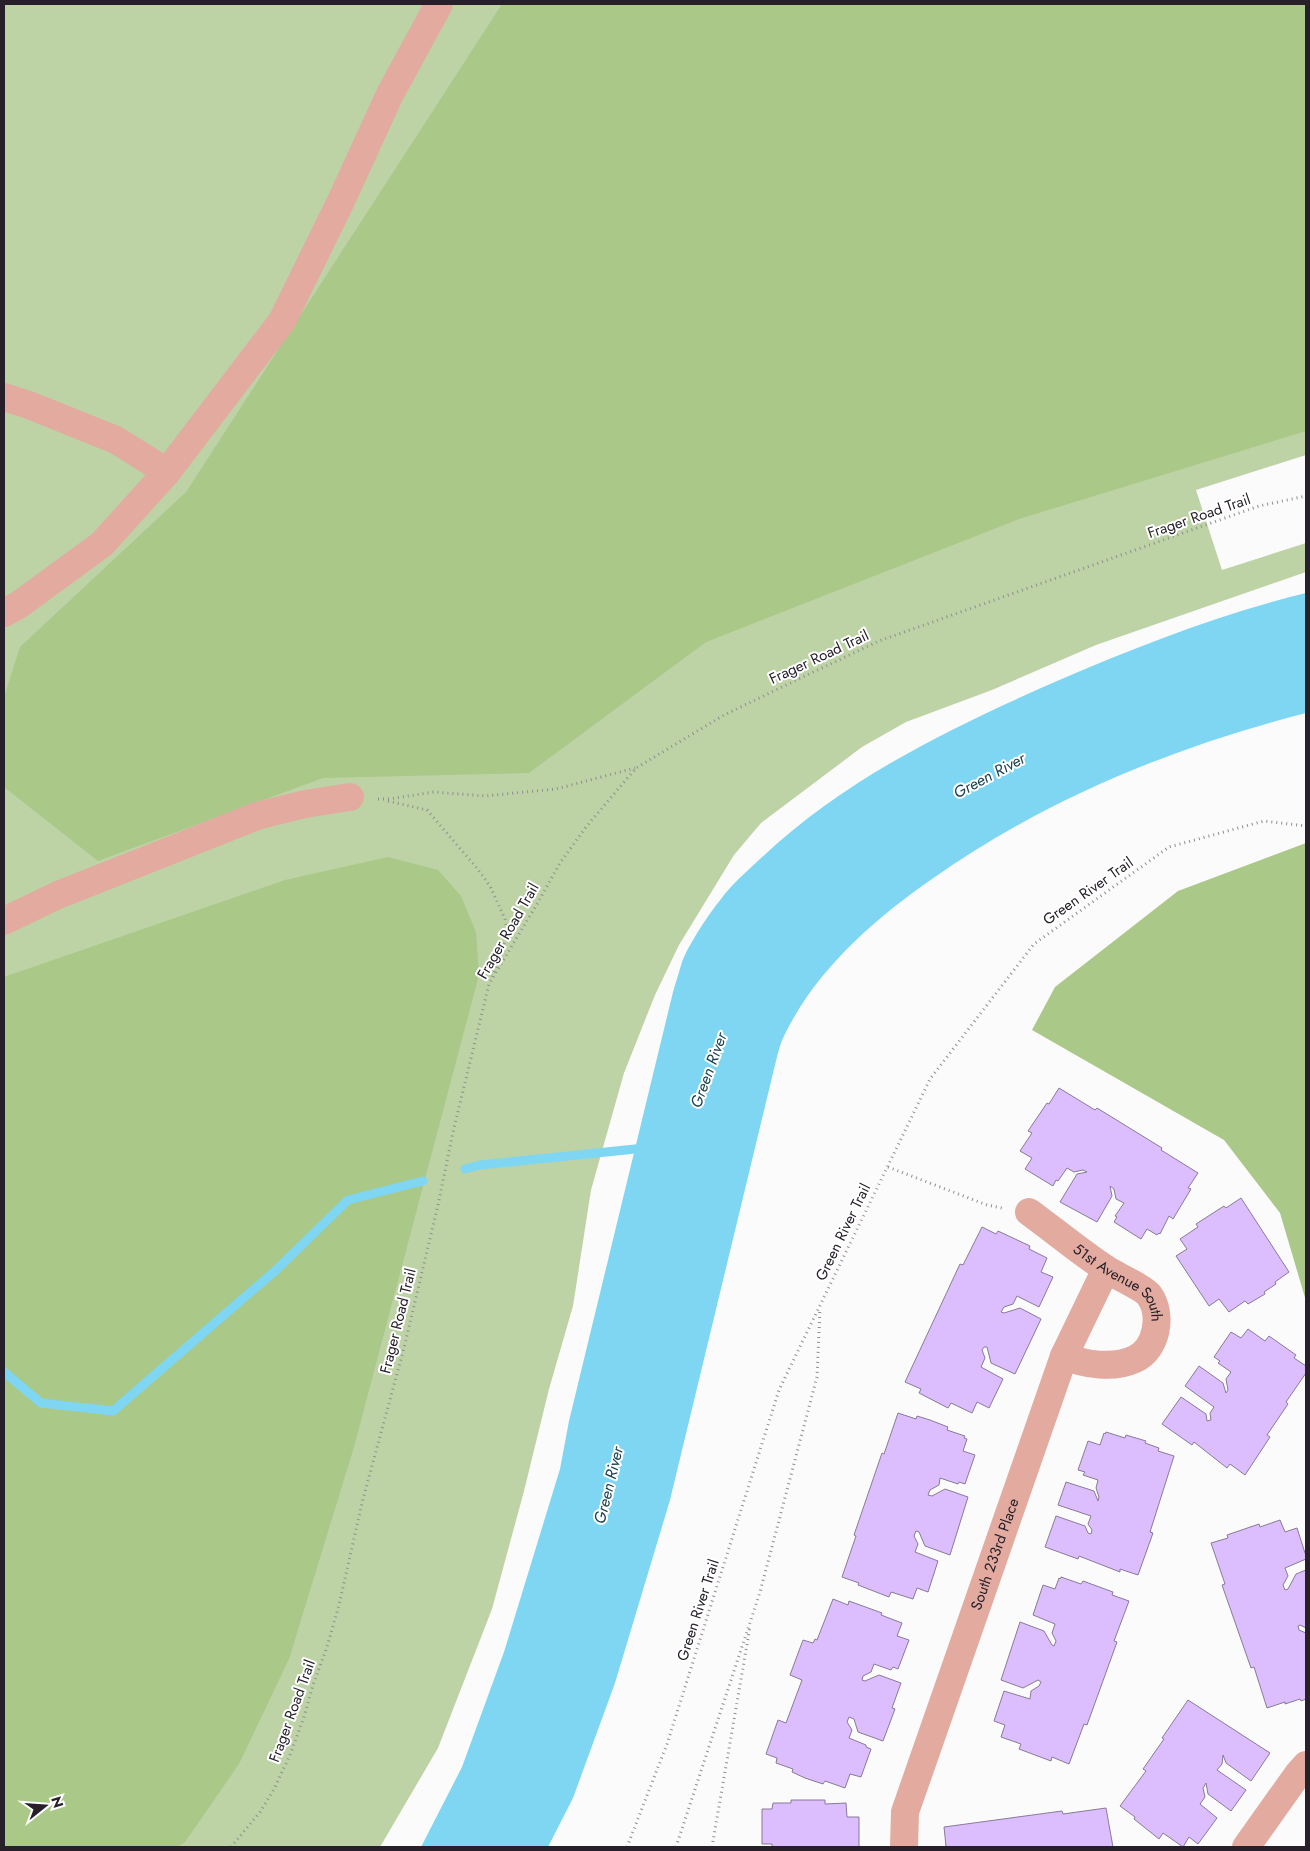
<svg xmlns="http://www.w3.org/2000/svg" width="1310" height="1851" font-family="Jost,sans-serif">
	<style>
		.green { fill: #bdd3a5 }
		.forest { fill: #aac887 }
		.water { fill: #7ed6f3 }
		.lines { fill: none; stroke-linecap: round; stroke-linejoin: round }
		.stream { stroke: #7ed6f3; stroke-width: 9 }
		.building { fill: #dcbdfd; stroke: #887b97 }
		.path { stroke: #918e93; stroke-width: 3; stroke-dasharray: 1 4; stroke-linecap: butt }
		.minor { stroke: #e3aa9f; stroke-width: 28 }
		.labels { text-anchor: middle; stroke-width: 4; stroke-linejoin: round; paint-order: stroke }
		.street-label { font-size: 15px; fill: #27202a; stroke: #fff }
		.water-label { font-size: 16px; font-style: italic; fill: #1a424f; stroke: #fff }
	</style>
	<rect width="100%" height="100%" fill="#fbfbfb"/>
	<polygon class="green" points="4,4 1306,4 1306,455 1196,490 1222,570 1306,543 1306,572 1096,645 992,690 906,722 862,747 761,823 734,855 679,945 655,995 624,1073 591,1190 573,1306 549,1389 524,1491 492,1609 438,1748 380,1847 4,1847"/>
	<g class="forest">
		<polygon points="502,4 1306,4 1306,431 1019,519 706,642 529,773 323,778 98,861 4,787 4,697 20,647 186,492"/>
		<polygon points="1306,843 1306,1301 1280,1213 1224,1140 1032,1030 1055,987 1178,891"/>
		<polygon points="388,857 438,870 461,896 476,932 479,975 354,1447 289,1659 239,1764 185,1842 177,1847 4,1847 4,977 285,880"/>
	</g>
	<path class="water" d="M1306 593V713C1173 747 1046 799 932 879 873 920 816 970 784 1036 779 1046 777 1058 774 1069L670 1500 615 1683 573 1798 548 1847H421L462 1767 504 1652 560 1469 569 1421 673 992C676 982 679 972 682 962 689 944 708 915 721 899 731 885 746 872 759 860 844 779 950 728 1057 681 1138 646 1220 614 1306 593Z"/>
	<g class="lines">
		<g class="stream">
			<polyline points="465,1169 480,1165 645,1148"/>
			<polyline points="4,1372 41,1403 113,1411 276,1270 348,1200 423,1181"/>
		</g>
	</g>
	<g class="building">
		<polygon points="1059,1088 1095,1110 1097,1108 1162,1148 1161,1150 1198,1173 1188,1188 1191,1189 1173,1219 1169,1216 1160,1234 1159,1233 1157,1235 1147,1229 1141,1239 1114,1222 1117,1217 1115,1216 1124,1203 1116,1199 1114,1189 1110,1186 1112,1196 1097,1222 1060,1202 1077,1174 1087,1172 1083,1170 1074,1172 1067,1168 1058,1181 1056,1180 1053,1186 1025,1169 1032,1158 1020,1151 1032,1133 1028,1131 1047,1103 1049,1104"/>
		<polygon points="1241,1198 1289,1272 1275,1282 1276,1284 1264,1292 1265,1294 1248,1304 1245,1301 1229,1312 1219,1299 1209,1306 1176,1256 1187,1249 1180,1239 1198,1227 1196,1224 1224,1206 1226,1208"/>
		<polygon points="982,1227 996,1234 998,1231 1030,1246 1029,1249 1047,1258 1041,1272 1053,1277 1039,1307 1017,1296 1013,1304 1004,1307 1001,1312 1004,1313 1020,1308 1041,1319 1015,1374 991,1363 987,1347 984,1347 982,1350 985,1358 981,1367 1003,1379 989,1408 977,1402 972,1413 951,1403 948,1408 919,1393 921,1389 905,1382 960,1264 963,1265"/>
		<polygon points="1248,1329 1265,1341 1269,1336 1296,1355 1294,1358 1306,1366 1306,1373 1286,1402 1288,1404 1267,1435 1270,1437 1245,1475 1230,1464 1227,1468 1194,1442 1192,1445 1162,1424 1181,1397 1206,1414 1207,1421 1211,1420 1210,1413 1214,1407 1185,1386 1199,1366 1223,1383 1226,1393 1228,1390 1226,1379 1231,1372 1218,1363 1220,1361 1214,1357 1231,1332 1241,1338"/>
		<polygon points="898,1413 916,1419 917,1416 930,1420 948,1427 947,1430 965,1436 964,1438 967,1439 963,1451 975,1455 965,1484 959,1482 958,1484 940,1478 939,1485 930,1490 928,1495 932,1496 945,1489 968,1497 950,1555 925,1546 919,1532 916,1531 914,1536 918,1544 915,1552 938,1561 928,1592 917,1588 913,1599 891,1592 889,1597 858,1585 859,1583 842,1577 856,1536 854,1535 882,1453 884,1454"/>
		<polygon points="1106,1432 1125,1438 1126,1435 1146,1441 1145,1443 1159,1448 1158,1451 1174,1456 1150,1532 1153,1533 1138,1575 1120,1569 1120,1572 1079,1556 1078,1559 1045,1547 1056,1516 1085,1526 1088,1533 1091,1534 1092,1530 1088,1524 1091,1516 1058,1505 1066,1482 1094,1491 1098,1501 1099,1497 1096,1488 1098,1480 1083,1475 1085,1472 1078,1470 1088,1441 1100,1445 1104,1433 1105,1434"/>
		<polygon points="1280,1520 1285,1532 1297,1528 1306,1556 1306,1559 1285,1568 1288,1576 1283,1585 1285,1590 1288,1589 1296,1574 1306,1570 1306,1628 1300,1625 1298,1626 1299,1630 1306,1633 1306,1699 1301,1701 1300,1699 1285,1704 1285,1702 1267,1708 1254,1667 1251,1668 1222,1585 1225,1584 1211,1543 1228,1538 1227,1535 1259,1524 1260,1527"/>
		<polygon points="1061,1577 1081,1584 1083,1581 1113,1592 1112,1595 1129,1601 1114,1641 1117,1642 1087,1725 1084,1724 1069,1764 1052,1757 1051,1761 1019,1749 1021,1744 1001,1737 1005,1725 994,1721 1004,1691 1030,1699 1031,1691 1039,1686 1041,1682 1038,1680 1023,1688 1001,1680 1020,1622 1044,1631 1052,1645 1054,1646 1056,1641 1052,1633 1055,1624 1033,1615 1043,1585 1055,1589 1059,1578 1060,1579"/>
		<polygon points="833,1599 848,1605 849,1601 882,1613 881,1615 902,1623 897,1636 909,1640 898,1669 893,1667 891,1670 874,1664 871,1672 863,1676 862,1680 865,1681 879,1675 901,1683 892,1708 895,1709 883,1741 858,1732 854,1719 849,1717 847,1722 852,1730 849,1738 866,1745 866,1747 871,1749 861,1777 850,1774 845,1788 825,1781 823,1784 805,1778 792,1772 793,1769 776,1763 777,1758 766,1754 778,1720 786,1723 802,1680 790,1675 803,1640 813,1643 815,1639 817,1640"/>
		<polygon points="1188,1700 1270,1753 1251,1781 1226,1763 1223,1755 1222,1764 1217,1770 1246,1790 1231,1811 1208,1794 1206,1783 1203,1788 1205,1797 1200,1804 1217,1818 1198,1844 1189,1837 1183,1847 1163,1833 1159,1839 1134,1819 1135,1817 1120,1806 1146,1771 1143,1769 1164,1739 1162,1738"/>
		<polygon points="791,1800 825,1800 825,1804 846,1803 847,1817 859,1817 859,1847 772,1847 772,1844 762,1844 762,1809 772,1809 773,1803 791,1803"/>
		<polygon points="1106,1808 1113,1847 943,1847 946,1846 944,1827 1062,1811 1063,1814"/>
	</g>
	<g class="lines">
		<g class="path">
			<polyline points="378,799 389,799 434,792 485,796 556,789 635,768"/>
			<polyline points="388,801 427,810 476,867 490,886 505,919 508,933 492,977"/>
			<polyline points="888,1167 987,1205 1002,1208"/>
			<polyline points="231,1847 260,1812 274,1789 290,1755 304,1717 313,1685 327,1647 339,1605 363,1499 404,1348 438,1205 453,1132 489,984 537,904 560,863 586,827 636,768 724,715 805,676 879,641 1259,506 1306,496"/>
			<polyline points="627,1847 667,1744 779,1390 930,1079 1034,944 1169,847 1264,821 1306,826"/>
			<polyline points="676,1847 760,1592 817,1377 820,1309"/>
			<polyline points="712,1847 750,1627"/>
		</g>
		<g class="minor">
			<polyline points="4,397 29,405 116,440 167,472"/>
			<polyline points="4,613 20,604 102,544 167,472 282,321 341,201 390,94 439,4"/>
			<polyline points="4,921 58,895 257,816 305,804 350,797"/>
			<path id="s1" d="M1029 1212C1055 1231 1080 1252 1106 1269 1115 1275 1144 1288 1149 1295 1163 1314 1157 1349 1135 1359 1114 1369 1085 1365 1064 1356"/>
			<path id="s2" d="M904 1847 905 1812 1064 1356 1106 1269"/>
			<polyline points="1246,1847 1298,1774 1306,1765"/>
		</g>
	</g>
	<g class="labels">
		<g class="street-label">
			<text transform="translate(1199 516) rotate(-19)" y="5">Frager Road Trail</text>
			<text transform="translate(819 657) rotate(-25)" y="5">Frager Road Trail</text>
			<text transform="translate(1088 891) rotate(-35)" y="5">Green River Trail</text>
			<text transform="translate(508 931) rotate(-60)" y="5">Frager Road Trail</text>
			<text transform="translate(843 1232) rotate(-64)" y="5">Green River Trail</text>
			<text dy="5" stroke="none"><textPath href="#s1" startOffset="116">51st Avenue South</textPath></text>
			<text transform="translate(398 1321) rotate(-76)" y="5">Frager Road Trail</text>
			<text dy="5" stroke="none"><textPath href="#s2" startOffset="308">South 233rd Place</textPath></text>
			<text transform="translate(698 1610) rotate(-72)" y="5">Green River Trail</text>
			<text transform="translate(292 1711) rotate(-70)" y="5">Frager Road Trail</text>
		</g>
		<g class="water-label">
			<text transform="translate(989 775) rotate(-28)" y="6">Green River</text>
			<text transform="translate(708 1070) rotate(-70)" y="6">Green River</text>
			<text transform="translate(608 1485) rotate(-76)" y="6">Green River</text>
		</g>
	</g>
	<rect width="1310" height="1851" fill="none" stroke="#27202a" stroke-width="10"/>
	<g transform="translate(45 1806) rotate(73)" stroke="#ffffff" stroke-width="4" paint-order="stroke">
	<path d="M0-4L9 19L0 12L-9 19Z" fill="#27202a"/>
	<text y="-8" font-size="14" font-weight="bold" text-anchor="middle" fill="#27202a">N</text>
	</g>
</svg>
